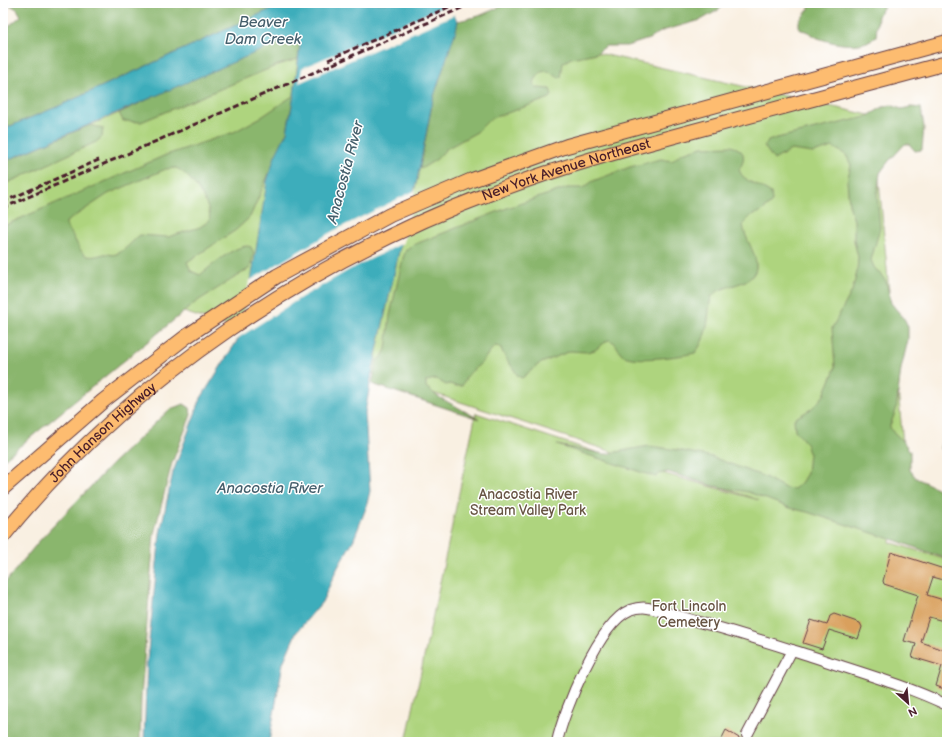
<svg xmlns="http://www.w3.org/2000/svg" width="950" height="745" font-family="'Balsamiq Sans',sans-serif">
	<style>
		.green { fill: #aed47e; stroke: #7c7a54 }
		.forest { fill: #8ab66d; stroke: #6a6a4c; fill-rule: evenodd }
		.water { fill: #3eadbb; stroke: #446673 }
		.pier { fill: #f9f0e2 }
		.building { fill: #d9a05d }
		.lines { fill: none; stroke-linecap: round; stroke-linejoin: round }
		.minor-casing { stroke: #643e46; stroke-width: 12 }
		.highway-casing { stroke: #643e46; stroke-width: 16 }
		.minor { stroke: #fff; stroke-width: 10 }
		.highway { stroke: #fdbc70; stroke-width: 14 }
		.rail { stroke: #4a1f2b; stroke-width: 3; stroke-dasharray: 6 3; stroke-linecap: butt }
		.labels { text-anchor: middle; stroke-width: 3; stroke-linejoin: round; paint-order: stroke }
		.street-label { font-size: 14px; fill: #4a1f2b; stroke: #fff }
		.park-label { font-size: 14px; fill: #685544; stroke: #fff }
		.water-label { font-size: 15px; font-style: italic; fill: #455f6c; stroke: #fff }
	</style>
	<rect width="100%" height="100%" fill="#fff"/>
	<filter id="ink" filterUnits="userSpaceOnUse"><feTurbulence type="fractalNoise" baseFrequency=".025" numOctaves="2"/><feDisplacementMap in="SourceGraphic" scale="8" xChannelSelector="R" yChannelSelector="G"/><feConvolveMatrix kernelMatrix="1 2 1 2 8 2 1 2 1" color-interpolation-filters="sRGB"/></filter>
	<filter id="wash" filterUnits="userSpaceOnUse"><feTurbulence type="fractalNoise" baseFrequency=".012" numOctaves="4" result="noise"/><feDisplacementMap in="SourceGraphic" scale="16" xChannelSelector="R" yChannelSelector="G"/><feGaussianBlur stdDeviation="0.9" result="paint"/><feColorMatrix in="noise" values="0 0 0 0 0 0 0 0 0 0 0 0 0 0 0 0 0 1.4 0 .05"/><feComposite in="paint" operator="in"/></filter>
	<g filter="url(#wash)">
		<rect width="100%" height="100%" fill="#f9f0e2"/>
		<g class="green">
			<polygon points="458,21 873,116 903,444 890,542 947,560 947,742 406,742 476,413 648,469 759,500 372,373 402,238 417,180 427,127"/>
			<polygon points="299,51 294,95 243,331 3,254 3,162 119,113 187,81"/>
		</g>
		<g class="forest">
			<polygon points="6,3 284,3 59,106 3,129 3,27 10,25 21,16 17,9"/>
			<polygon points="509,3 725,3 720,9 701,20 662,31 649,39 627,46 606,46 597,53 571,58 563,63 561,77 559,78 548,71 541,72 535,80 534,85 537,88 550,89 552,95 550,98 490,119 477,132 446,149 437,159 421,169 420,167 433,99 458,21 479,16"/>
			<path d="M809 3H886L878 16 876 36C863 50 834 44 818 38 812 35 809 31 801 30L799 26V21L809 9Z"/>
			<polygon points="294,36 300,45 298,59 278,65 141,122 123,121 119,113 187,81"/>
			<path d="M294 95 287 132 250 217 236 230 187 262 191 271 200 275C210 267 239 241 251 247L254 253 250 268 196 302 3 460V226L166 155 234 132 263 116ZM176 168C189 172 214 208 209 221L200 227 168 237 140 235C132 241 125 251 116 254 111 256 108 253 104 254 84 260 83 255 74 238 72 233 66 229 66 222L108 194 166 169Z"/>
			<polygon points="891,105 901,109 911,107 921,108 924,127 922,150 915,151 909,144 905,144 888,162 880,173 877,194 880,228 871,260 874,267 886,281 891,303 905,320 908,327 908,340 901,369 896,410 889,428 902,440 910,451 910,470 916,478 947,493 947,559 897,541 807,512 790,508 748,492 713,486 668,472 659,474 656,477 557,445 605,454 649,446 678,450 712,457 765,477 785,488 794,489 801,483 807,473 809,453 806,443 795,430 794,419 811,409 819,401 824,395 833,374 835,367 832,328 852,291 857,272 858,257 854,241 854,221 849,204 847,181 851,165 846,155 833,147 813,153 791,150 774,160 764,146 768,141 777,138 866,117 883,107"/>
			<polygon points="90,125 103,128 102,137 96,142 3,185 3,162"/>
			<path d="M731 146C746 150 746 158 739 170 744 183 761 185 771 193L772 202 761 212 752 215 743 224C744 239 758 254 756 268 753 287 724 283 713 295 709 300 709 312 708 319 707 330 702 345 695 353 682 356 633 363 623 355 617 350 617 341 608 340L595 350 587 352 570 351 539 364 522 378 518 376C513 367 503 356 501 348L496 346C487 352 487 358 480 364 470 373 468 373 462 386H455L450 384 446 385 436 379 426 381V387L437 396 479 419 372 384 377 360 382 357 386 349 390 315 403 258 406 250 413 245 507 208 567 188H583L593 181 630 167 661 159 672 161 682 153 702 147Z"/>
			<polygon points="184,404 190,408 191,415 172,463 154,534 141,698 140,742 3,742 3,585 40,540 113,463 170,409"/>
			<polygon points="947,426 947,457 940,448"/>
		</g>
		<polygon class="water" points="284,3 455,3 454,16 458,21 456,30 433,99 417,180 402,238 372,373 365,413 370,491 366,508 354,539 338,567 322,602 296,633 283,663 269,742 144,742 147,661 160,533 173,472 201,398 243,331 267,181 275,156 287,132 294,95 300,45 294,36 3,162 3,129 59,106"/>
		<g class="pier">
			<polygon points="451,3 457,3 456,14 299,83 302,68"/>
			<polygon points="416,190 403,243 351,269 302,297 235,340 241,330 249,281 333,231"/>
		</g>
		<g id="blocks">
			<g class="building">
				<polygon points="891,552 947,570 947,581 933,577 927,595 947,601 947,622 929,617 921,642 947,651 947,690 936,686 942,666 912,657 916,644 904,641 918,595 884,584 883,581"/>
				<polygon points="834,614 860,623 862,627 858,639 829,630 822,649 803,643 811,620 827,625 830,616"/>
				<polygon points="726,730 744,741 749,742 720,742"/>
			</g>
		</g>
	</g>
	<g filter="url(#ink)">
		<use href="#blocks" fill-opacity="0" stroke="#643e46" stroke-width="1"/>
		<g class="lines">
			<g class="minor-casing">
				<g id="minor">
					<polyline points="747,735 792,650"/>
					<path d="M557 742C564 710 599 623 630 610 636 608 642 607 648 608 664 611 679 617 695 621 733 631 770 643 808 655 854 671 903 684 947 705"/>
				</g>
			</g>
			<g class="highway-casing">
				<g id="highway">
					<polyline points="3,488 103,401 187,336 277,276 390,215 472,180 567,146 947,42"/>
					<path id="s1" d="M3 536C130 378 310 260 499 190 560 167 623 150 686 133 773 109 860 87 947 63"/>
				</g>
			</g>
			<use href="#minor" class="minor"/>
			<use href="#highway" class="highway"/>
			<g class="rail">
				<polyline points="328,60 458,3"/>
				<polyline points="3,202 101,159"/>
				<polyline points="3,208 473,3"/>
			</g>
		</g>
	</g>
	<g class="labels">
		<g class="street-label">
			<text dy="5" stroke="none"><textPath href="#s1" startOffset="682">New York Avenue Northeast</textPath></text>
			<text dy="5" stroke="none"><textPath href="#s1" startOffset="144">John Hanson Highway</textPath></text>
		</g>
		<g class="park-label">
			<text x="528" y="499">Anacostia River<tspan x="528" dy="16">Stream Valley Park</tspan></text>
			<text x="689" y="611">Fort Lincoln<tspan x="689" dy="16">Cemetery</tspan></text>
		</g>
		<g class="water-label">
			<text x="263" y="27">Beaver<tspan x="263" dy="17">Dam Creek</tspan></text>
			<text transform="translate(345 172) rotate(-75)" y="5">Anacostia River</text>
			<text x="270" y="493">Anacostia River</text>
		</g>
	</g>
	<rect width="950" height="745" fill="none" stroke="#fff" stroke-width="16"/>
	<g transform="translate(908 703) rotate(153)" stroke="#ffffff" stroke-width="3" paint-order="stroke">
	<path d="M0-3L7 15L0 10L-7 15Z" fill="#4a1f2b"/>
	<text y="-6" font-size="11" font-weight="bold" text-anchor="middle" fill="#4a1f2b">N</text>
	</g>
</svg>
